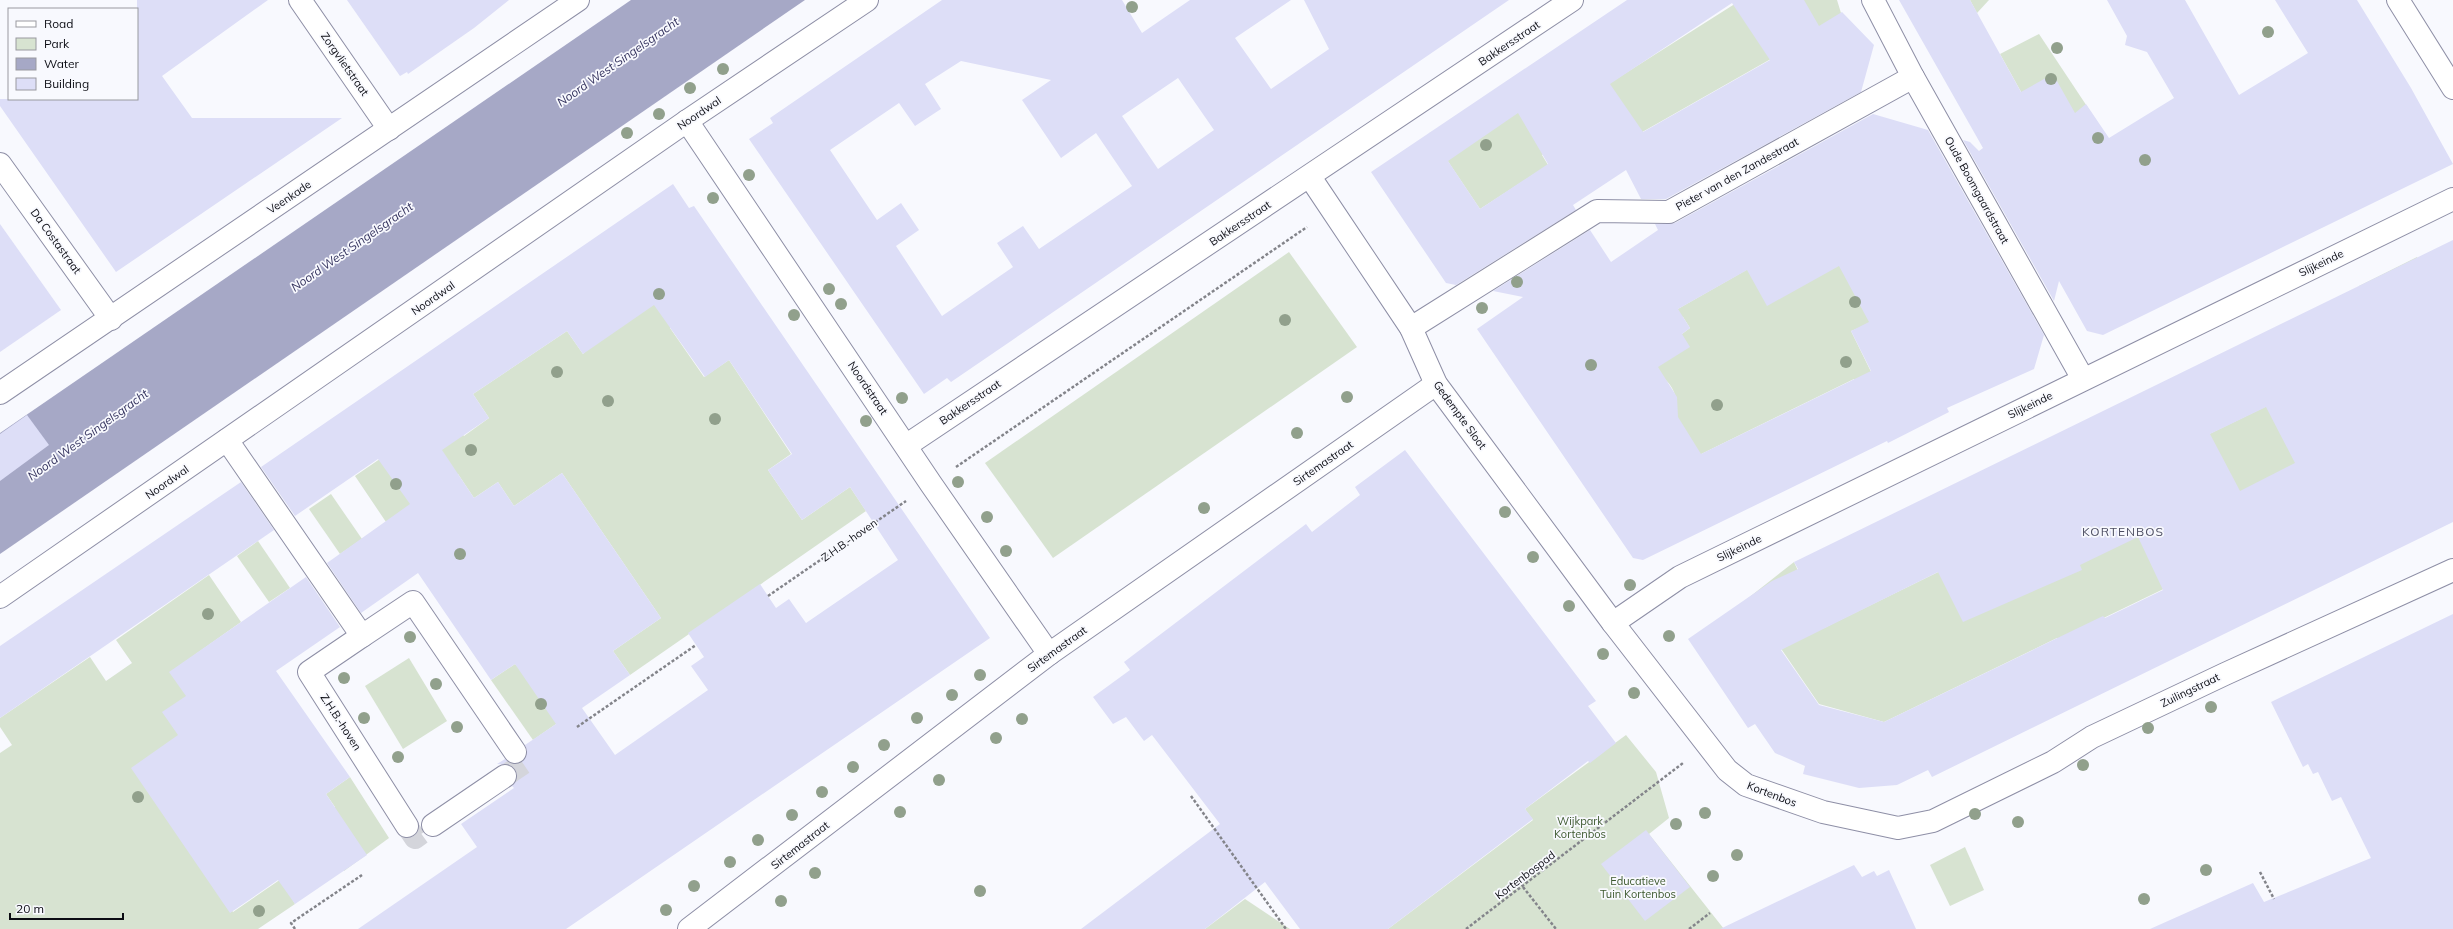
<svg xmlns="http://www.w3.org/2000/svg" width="2453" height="929" font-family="Mulish,sans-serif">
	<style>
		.green { fill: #d7e3d1 }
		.water { fill: #a6a8c6 }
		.building { fill: #dddef7; fill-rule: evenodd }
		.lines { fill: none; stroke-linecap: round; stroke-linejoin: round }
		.minor-tunnel { stroke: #d4d5db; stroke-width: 22; stroke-dasharray: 22 11; stroke-linecap: butt }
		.minor-casing { stroke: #8e8fa6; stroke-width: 24 }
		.path { stroke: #83848a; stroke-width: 2.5; stroke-dasharray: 3 2; stroke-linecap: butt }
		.minor { stroke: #fff; stroke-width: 22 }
		.tree { fill: #91a08c }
		.labels { text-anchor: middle; stroke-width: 3.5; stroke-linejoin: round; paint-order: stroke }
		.street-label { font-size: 11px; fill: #0b0c13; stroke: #f8f9fe }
		.park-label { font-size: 11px; fill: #3c582e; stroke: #f8f9fe }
		.water-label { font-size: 12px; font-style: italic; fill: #35345f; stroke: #f8f9fe }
		.neighbourhood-label { font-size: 12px; letter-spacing: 1px; fill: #4c4d62; stroke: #f8f9fe }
	</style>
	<rect width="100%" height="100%" fill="#f8f9fe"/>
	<g class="green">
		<polygon points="1741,0 1837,0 1841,13 1836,22 1630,139 1577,130 1542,155 1548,165 1480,209 1429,133 1599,90"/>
		<polygon points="1970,0 1989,0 1977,13"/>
		<polygon points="2039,34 2126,165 2041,128 2000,54"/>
		<path d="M1857 207 1934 299 1851 331 1876 382 1860 390 1854 379 1687 461 1674 410 1677 407C1677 391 1668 378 1653 372L1682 334 1690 328 1683 317 1669 314Z"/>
		<polygon points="687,248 670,328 704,377 729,360 791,454 768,470 802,520 850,487 866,511 630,675 613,651 661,618 562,473 514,506 498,482 474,498 458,474 386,522 355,476 447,413 464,436 489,418 473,394 567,331 583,354"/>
		<polygon points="1289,252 1357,347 1053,558 985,463"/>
		<polygon points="2417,257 2453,327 2207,568 2058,640 2057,638 1884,722 1819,704 1747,599 1794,562 1824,628 2091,497 2166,455 2390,346 2359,286"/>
		<polygon points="331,494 362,539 340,554 309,509"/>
		<polygon points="258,541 290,588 269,602 237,556"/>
		<polygon points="209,575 241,622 172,671 188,695 179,735 199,861 233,912 281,879 295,904 258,929 0,929 0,753 12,745 0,727 0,718 90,657 106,681 132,663 116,640"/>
		<polygon points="409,658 447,721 403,749 365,686"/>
		<polygon points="515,664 569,715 533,740 491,680"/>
		<polygon points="1626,735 1656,772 1669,818 1649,834 1724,929 1388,929 1533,820 1525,809"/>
		<polygon points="350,777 389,838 344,871 311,823 335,807 326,794"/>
		<polygon points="1965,847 1984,890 1950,906 1930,865"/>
		<polygon points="1245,899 1290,929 1205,929"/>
	</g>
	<polygon class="water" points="631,0 805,0 0,554 0,433"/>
	<g class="building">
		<polygon points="137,0 268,0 162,76 192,118 342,118 116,272 0,106 0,99 137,99"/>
		<polygon points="347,0 509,0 474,28 408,74 407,72 400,76"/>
		<path d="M942 0H1122L1142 33 1190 0H1291L1235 38 1271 89 1329 49 1304 0H1509L951 382 947 378 924 394 749 139 773 123 770 118ZM961 61 1051 80 1022 100 1061 158 1096 133 1132 186 1039 249 1023 226 997 243 1013 267 942 316 896 246 919 230 901 203 877 220 830 150 899 103 915 126 941 109 925 84ZM1178 78 1214 130 1158 169 1122 116Z"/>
		<path d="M1627 0H1804L1819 26 1842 12 1874 45 1861 92 1666 199H1641L1626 170 1573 205 1576 210 1456 285 1446 283 1371 172ZM1732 3 1770 60 1643 132 1610 84ZM1518 113 1548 164 1480 209 1448 161Z"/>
		<polygon points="1899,0 1970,0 2021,92 2053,74 2075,113 2086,104 2109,138 2174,98 2147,52 2125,45 2127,36 2107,0 2185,0 2239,95 2308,53 2275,0 2357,0 2411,88 2453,164 2103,335 2087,331 2059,281 2054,301 1963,140 1970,142 1979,151 1983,148"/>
		<path d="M1873 114 1928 130 2044 335 2034 369 1947 408 1949 412 1888 443 1887 441 1643 560 1633 558 1477 329 1523 297 1493 291 1590 230 1611 262 1658 230 1655 224 1675 223ZM1839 266 1869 322 1851 331 1871 371 1701 454 1678 417 1677 397 1658 367 1690 347 1682 334 1690 328 1678 309 1747 270 1767 306Z"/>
		<path d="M673 184 689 208 694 206 990 638 566 929H358L477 847 461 824 514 788 512 786 516 781 515 769 510 765 497 764 505 759 516 764 522 762 527 751 525 745 556 724 515 664 491 680 418 573 361 613 327 563 410 504 378 459 295 516 261 467ZM654 305 705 377 729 360 792 454 768 470 802 520 850 487 898 560 806 623 789 599 776 608 760 584 688 633 704 657 691 666 708 690 615 755 582 708 630 675 613 651 661 618 562 473 514 506 498 482 474 498 442 450 489 418 473 394 497 378 567 331 583 354Z"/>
		<polygon points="0,224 61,310 0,352"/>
		<path d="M2453 240V522L1932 777 1928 770 1897 785 1859 788 1803 774 1805 766 1775 753 1755 724 1748 728 1688 639 1772 581 1798 569 1794 562ZM2266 407 2295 463 2240 491 2210 434ZM2138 537 2163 590 2105 618 2103 616 1884 722 1819 705 1781 650 1938 572 1963 622 2082 570 2080 565Z"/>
		<polygon points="27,415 49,445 0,481 0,434"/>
		<polygon points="1405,450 1596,701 1588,706 1616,743 1590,763 1588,761 1525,809 1533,819 1388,929 1300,929 1265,882 1205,929 1081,929 1220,824 1152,735 1144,741 1126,717 1113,724 1093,697 1130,670 1124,662 1306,524 1312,532 1360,495 1355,487"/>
		<polygon points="241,482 274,530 0,718 0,646"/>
		<polygon points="306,577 340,627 276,671 350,777 326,794 367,855 295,904 278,880 230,913 131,768 178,735 162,712 186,696 169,672"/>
		<polygon points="2453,614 2453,929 2150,929 2253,883 2264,902 2371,858 2341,797 2332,801 2318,772 2313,774 2308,764 2303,767 2271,702"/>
		<polygon points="1646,830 1690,887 1645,921 1601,864"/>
		<polygon points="1854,865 1862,877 1874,871 1877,876 1889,870 1916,929 1720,929"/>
	</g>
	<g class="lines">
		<g class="minor-tunnel">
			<polyline points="505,776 524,763 515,752"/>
			<polyline points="407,826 415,838 433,825"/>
		</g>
		<g class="minor-casing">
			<g id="minor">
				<polyline points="300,0 389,129"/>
				<polyline points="1873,0 1913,77 2083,379"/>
				<polyline points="2398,0 2453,88"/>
				<polyline points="687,121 931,484 1049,654"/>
				<polyline points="0,164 111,319"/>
				<polyline points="1310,177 1411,328 1436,384 1613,623 1727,770 1746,785 1823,812 1898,828 1933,821 2053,762 2092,737 2225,674 2453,570"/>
				<polyline points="1411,328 1597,211 1669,212 1913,77"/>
				<polyline points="0,393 578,0"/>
				<polyline points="227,440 362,636 413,602 515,752"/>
				<polyline points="907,445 1572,0"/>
				<polyline points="0,597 687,121 867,0"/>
				<polyline points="1613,623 1680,577 2453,199"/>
				<polyline points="362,636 309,672 407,826"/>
				<polyline points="433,825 505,776"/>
				<polyline points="689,929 1049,654 1436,384"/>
			</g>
		</g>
		<g class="path">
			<polyline points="956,467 1307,227"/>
			<polyline points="768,596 906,501"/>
			<polyline points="577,727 696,645"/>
			<polyline points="1191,796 1286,929"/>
			<polyline points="2260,872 2274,899"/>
			<polyline points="1523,887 1556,929"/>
			<polyline points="295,929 291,923 362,875"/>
			<polyline points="1466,929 1683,763"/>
			<polyline points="1689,929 1710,913"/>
		</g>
		<use href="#minor" class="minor"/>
	</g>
	<g class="tree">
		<circle cx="1132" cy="7" r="6"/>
		<circle cx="2268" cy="32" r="6"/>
		<circle cx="2057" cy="48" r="6"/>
		<circle cx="723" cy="69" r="6"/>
		<circle cx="2051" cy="79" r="6"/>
		<circle cx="690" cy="88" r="6"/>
		<circle cx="659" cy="114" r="6"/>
		<circle cx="627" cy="133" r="6"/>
		<circle cx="2098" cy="138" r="6"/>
		<circle cx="1486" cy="145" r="6"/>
		<circle cx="2145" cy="160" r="6"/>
		<circle cx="749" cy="175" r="6"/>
		<circle cx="713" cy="198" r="6"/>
		<circle cx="1517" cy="282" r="6"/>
		<circle cx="829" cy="289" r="6"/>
		<circle cx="659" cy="294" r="6"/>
		<circle cx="1855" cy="302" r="6"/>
		<circle cx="841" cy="304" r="6"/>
		<circle cx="1482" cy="308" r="6"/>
		<circle cx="794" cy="315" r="6"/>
		<circle cx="1285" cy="320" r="6"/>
		<circle cx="1846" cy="362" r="6"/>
		<circle cx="1591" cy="365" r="6"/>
		<circle cx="557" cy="372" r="6"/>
		<circle cx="1347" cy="397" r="6"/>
		<circle cx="902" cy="398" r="6"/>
		<circle cx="608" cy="401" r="6"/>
		<circle cx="1717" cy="405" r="6"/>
		<circle cx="715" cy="419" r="6"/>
		<circle cx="866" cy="421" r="6"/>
		<circle cx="1297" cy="433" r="6"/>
		<circle cx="471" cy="450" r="6"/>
		<circle cx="958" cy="482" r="6"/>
		<circle cx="396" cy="484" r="6"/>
		<circle cx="1204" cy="508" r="6"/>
		<circle cx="1505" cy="512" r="6"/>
		<circle cx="987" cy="517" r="6"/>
		<circle cx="1006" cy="551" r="6"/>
		<circle cx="460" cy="554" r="6"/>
		<circle cx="1533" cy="557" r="6"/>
		<circle cx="1630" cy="585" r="6"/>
		<circle cx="1569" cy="606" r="6"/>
		<circle cx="208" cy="614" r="6"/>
		<circle cx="1669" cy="636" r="6"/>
		<circle cx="410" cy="637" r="6"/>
		<circle cx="1603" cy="654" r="6"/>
		<circle cx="980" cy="675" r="6"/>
		<circle cx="344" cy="678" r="6"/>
		<circle cx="436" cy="684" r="6"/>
		<circle cx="1634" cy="693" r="6"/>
		<circle cx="952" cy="695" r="6"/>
		<circle cx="541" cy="704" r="6"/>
		<circle cx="2211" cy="707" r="6"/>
		<circle cx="364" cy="718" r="6"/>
		<circle cx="917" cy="718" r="6"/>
		<circle cx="1022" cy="719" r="6"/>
		<circle cx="457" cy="727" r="6"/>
		<circle cx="2148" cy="728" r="6"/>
		<circle cx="996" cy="738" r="6"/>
		<circle cx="884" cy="745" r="6"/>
		<circle cx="398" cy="757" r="6"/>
		<circle cx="2083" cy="765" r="6"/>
		<circle cx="853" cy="767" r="6"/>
		<circle cx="939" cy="780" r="6"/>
		<circle cx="822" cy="792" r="6"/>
		<circle cx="138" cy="797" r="6"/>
		<circle cx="900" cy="812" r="6"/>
		<circle cx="1705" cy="813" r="6"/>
		<circle cx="1975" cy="814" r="6"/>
		<circle cx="792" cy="815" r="6"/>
		<circle cx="2018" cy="822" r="6"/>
		<circle cx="1676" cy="824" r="6"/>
		<circle cx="758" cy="840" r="6"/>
		<circle cx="1737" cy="855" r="6"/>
		<circle cx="730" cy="862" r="6"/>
		<circle cx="2206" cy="870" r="6"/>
		<circle cx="815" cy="873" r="6"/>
		<circle cx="1713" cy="876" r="6"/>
		<circle cx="694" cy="886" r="6"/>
		<circle cx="980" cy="891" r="6"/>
		<circle cx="2144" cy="899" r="6"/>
		<circle cx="781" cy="901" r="6"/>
		<circle cx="666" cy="910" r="6"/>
		<circle cx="259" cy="911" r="6"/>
	</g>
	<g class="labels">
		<g class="street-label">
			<text transform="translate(1509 43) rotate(-34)" y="4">Bakkersstraat</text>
			<text transform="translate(345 64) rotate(55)" y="4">Zorgvlietstraat</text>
			<text transform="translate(699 113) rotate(-34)" y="4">Noordwal</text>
			<text transform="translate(1737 174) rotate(-29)" y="4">Pieter van den Zandestraat</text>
			<text transform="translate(1977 190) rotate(61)" y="4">Oude Boomgaardstraat</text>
			<text transform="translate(289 197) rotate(-34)" y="4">Veenkade</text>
			<text transform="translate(1240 223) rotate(-34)" y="4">Bakkersstraat</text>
			<text transform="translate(56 241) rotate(54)" y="4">Da Costastraat</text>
			<text transform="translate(2321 263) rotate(-26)" y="4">Slijkeinde</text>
			<text transform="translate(433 298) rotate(-35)" y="4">Noordwal</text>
			<text transform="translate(868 388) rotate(56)" y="4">Noordstraat</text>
			<text transform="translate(970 402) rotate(-34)" y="4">Bakkersstraat</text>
			<text transform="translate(2030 405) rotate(-26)" y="4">Slijkeinde</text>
			<text transform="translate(1460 415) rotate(54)" y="4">Gedempte Sloot</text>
			<text transform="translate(1323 463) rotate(-35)" y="4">Sirtemastraat</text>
			<text transform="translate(167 482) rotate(-35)" y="4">Noordwal</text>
			<text transform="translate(849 540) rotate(-35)" y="4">Z.H.B.-hoven</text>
			<text transform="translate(1739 548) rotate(-26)" y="4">Slijkeinde</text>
			<text transform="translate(1057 649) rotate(-36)" y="4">Sirtemastraat</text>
			<text transform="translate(2190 690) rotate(-26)" y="4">Zuilingstraat</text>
			<text transform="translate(341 722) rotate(57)" y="4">Z.H.B.-hoven</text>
			<text transform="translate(1772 794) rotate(21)" y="4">Kortenbos</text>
			<text transform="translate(800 845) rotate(-38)" y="4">Sirtemastraat</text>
			<text transform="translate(1525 875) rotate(-37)" y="4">Kortenbospad</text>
		</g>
		<g class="park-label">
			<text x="1580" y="825">Wijkpark<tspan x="1580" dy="13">Kortenbos</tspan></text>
			<text x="1638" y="885">Educatieve<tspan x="1638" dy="13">Tuin Kortenbos</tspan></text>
		</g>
		<g class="water-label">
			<text transform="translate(618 62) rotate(-35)" y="4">Noord West Singelsgracht</text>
			<text transform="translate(352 247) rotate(-35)" y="4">Noord West Singelsgracht</text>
			<text transform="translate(88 435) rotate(-36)" y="4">Noord West Singelsgracht</text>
		</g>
		<g class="neighbourhood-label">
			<text x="2123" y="536">KORTENBOS</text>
		</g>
	</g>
	<rect x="8" y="8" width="130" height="92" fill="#f8f9fe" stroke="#999aa0"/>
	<rect x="16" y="21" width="20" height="6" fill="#ffffff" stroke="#999aa0"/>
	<text x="44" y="28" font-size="12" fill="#0b0c13">Road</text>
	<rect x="16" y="38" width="20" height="12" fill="#d7e3d1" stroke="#999aa0"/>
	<text x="44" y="48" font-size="12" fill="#0b0c13">Park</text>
	<rect x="16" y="58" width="20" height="12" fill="#a6a8c6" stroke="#999aa0"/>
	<text x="44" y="68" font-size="12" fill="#0b0c13">Water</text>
	<rect x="16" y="78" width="20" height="12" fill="#dddef7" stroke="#999aa0"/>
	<text x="44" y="88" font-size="12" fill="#0b0c13">Building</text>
	<path d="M10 913v6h113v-6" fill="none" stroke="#0b0c13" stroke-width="2"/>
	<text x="16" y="913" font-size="12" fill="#0b0c13" stroke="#f8f9fe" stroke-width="3" paint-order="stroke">20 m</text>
</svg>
